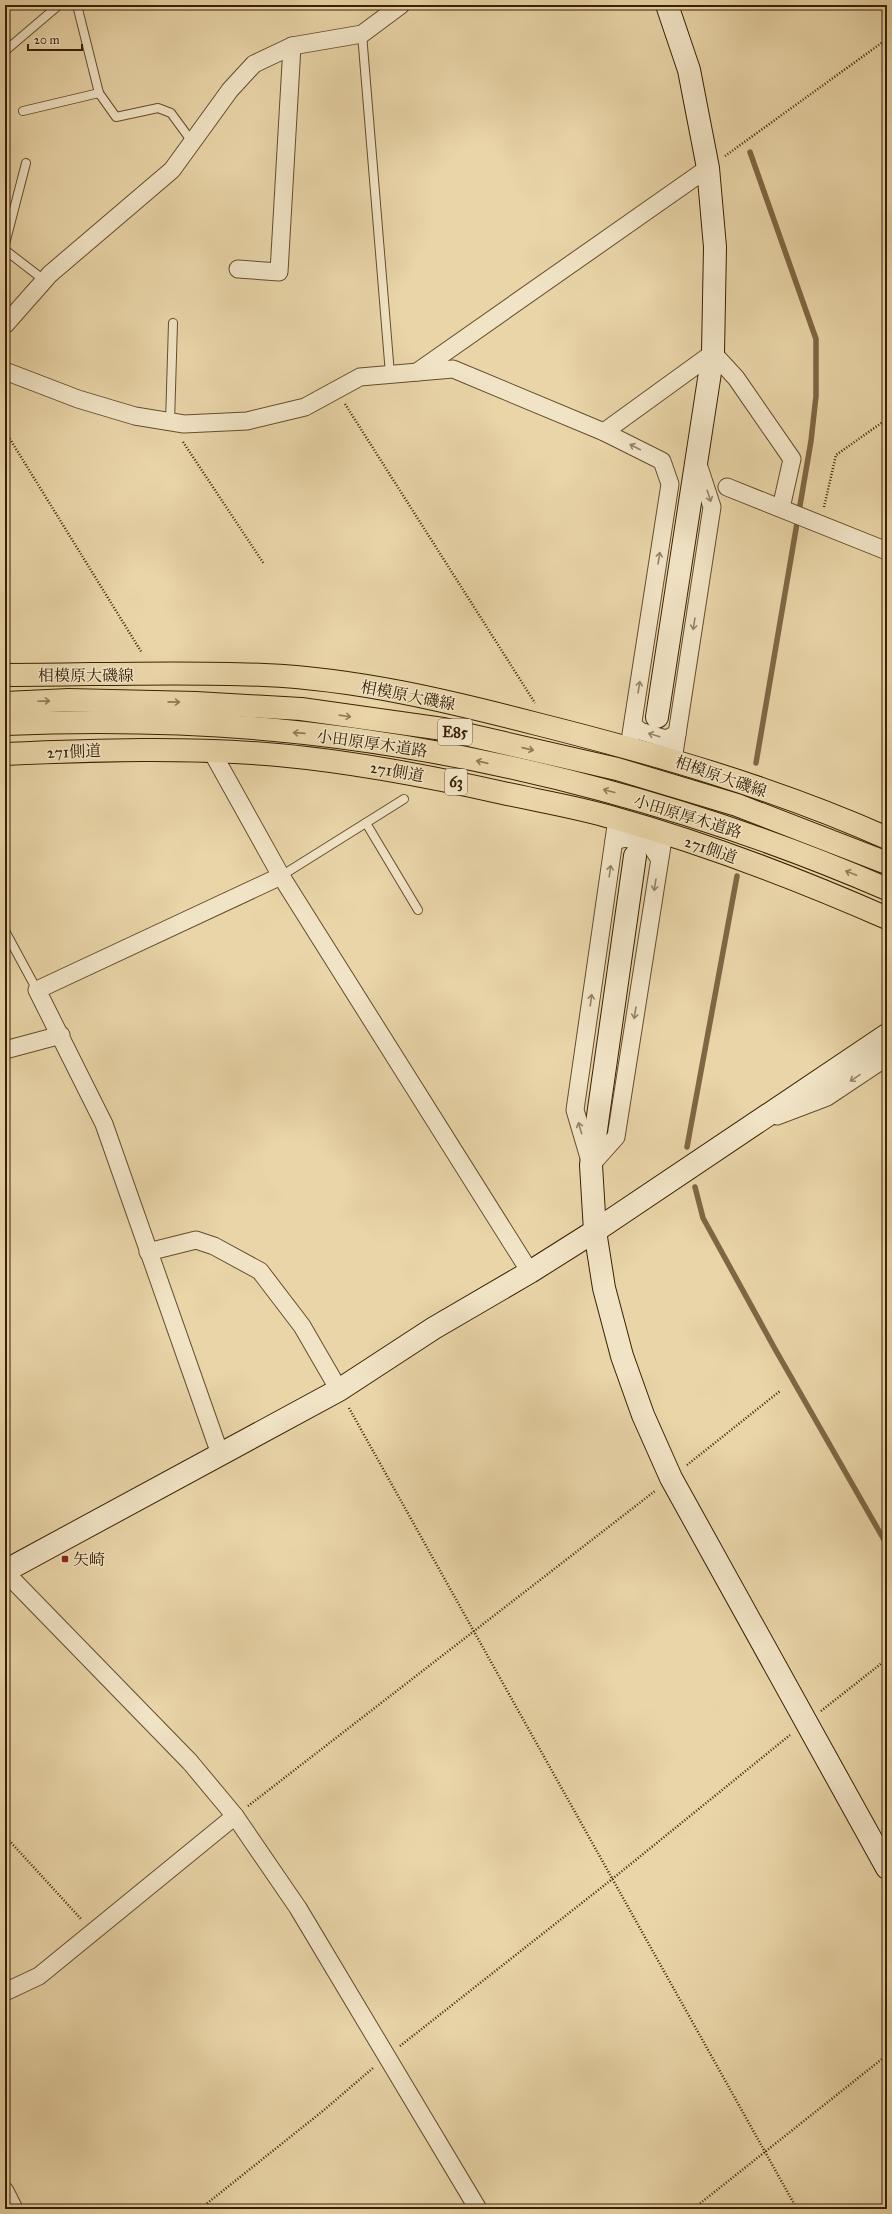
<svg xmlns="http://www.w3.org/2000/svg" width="892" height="2214" font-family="'IM FELL Great Primer','Noto Serif JP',serif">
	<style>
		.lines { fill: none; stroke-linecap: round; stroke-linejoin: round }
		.stream { stroke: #7f6744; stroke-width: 5.5 }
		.lane-casing { stroke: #654d2c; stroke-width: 10 }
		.street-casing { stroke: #654d2c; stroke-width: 19 }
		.secondary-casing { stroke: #392002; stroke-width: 24 }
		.primary-casing { stroke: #392002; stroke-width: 24 }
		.highway-casing { stroke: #392002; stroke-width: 24 }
		.path { stroke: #392002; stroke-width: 2.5; stroke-dasharray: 1 2; stroke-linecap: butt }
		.lane { stroke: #f1e4c6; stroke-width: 8 }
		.street { stroke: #f1e4c6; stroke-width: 17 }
		.secondary { stroke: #f1e4c6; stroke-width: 22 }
		.primary { stroke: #e9d5a8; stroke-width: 22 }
		.highway { stroke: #e9d5a8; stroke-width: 22 }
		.oneway { stroke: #958264 }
		.oneway2 { stroke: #917a55 }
		.poi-dot { fill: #8f2418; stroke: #f1e4c6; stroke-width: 1.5 }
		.labels { text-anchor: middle; stroke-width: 3; stroke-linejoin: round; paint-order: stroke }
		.shield { fill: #f1e4c6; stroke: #705b3d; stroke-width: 1 }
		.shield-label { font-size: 15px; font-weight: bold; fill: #392002 }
		.street-label { font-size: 16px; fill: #392002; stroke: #f1e4c6 }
		.poi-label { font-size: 16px; fill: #392002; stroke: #f1e4c6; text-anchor: start }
	</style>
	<rect width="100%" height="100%" fill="#e9d5a8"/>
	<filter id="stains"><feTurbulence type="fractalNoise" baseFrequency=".005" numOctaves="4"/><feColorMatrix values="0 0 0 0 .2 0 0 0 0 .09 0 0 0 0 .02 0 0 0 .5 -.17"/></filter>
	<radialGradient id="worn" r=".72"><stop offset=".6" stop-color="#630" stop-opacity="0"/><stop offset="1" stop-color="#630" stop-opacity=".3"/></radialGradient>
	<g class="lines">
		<g class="stream">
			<polyline points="750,152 816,339 816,396 811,441 756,763"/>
			<polyline points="687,1147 737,876"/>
			<polyline points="695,1187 703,1218 775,1349 887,1545"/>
		</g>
		<g class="lane-casing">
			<g id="lane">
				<polyline points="77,5 99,93 116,117 158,108 171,113 193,143"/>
				<polyline points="362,34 390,374"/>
				<polyline points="5,51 59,5"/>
				<polyline points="23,111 99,93"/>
				<polyline points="5,244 26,163"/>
				<polyline points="5,250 44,280"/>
				<polyline points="170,422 173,323"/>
				<polyline points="366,823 418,910"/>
				<polyline points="281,876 404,799"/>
				<polyline points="5,931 37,990"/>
			</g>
		</g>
		<g class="street-casing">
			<g id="street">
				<polyline points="238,269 279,272 292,46"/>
				<polyline points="5,325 50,274 172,170 230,90 254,64 292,46 362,34 401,5"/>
				<polyline points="5,371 78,399 135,416 184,424 247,421 305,407 360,377 453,369 604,432 662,461 670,484 629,747"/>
				<polyline points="417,372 708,168"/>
				<polyline points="604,432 713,353 736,378 792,459 781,508"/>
				<polyline points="727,487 887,551"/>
				<polyline points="633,725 640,731 666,739 677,734"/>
				<polyline points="212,752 281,876 530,1272"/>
				<polyline points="673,760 712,507 697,461"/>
				<polyline points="614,841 625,838 651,846 659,858"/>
				<polyline points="5,1050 61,1035"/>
				<polyline points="777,1116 827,1097 887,1057"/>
				<polyline points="590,1161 575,1110 617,819"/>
				<polyline points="591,1165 616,1137 664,833"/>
				<polyline points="148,1252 196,1240 214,1246 260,1271 302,1326 339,1390"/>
				<polyline points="220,1454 104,1124 37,990 281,876"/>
				<polyline points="5,1572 190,1762 235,1816 298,1908 478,2209"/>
				<polyline points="5,1992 39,1976 235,1816"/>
				<polyline points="5,2191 14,2209"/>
			</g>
		</g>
		<g class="secondary-casing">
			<g id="secondary">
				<polyline points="657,717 713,353 715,247 708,168 689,70 667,5"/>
				<polyline points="635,856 591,1165 595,1231 604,1288 622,1356 643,1415 671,1478 887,1868"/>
				<polyline points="5,1571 339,1390 434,1328 530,1272 595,1231 887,1035"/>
			</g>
		</g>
		<g class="primary-casing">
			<g id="primary">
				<path d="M5 675C91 675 178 671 264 675 357 679 448 701 537 724 656 754 775 788 887 838"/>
				<path d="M5 754C96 750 188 747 278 755 354 762 428 776 503 793 539 801 577 807 614 818 707 844 798 879 887 918"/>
			</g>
		</g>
		<g class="highway-casing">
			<g id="highway">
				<polyline points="5,703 69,700 196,703 301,709 443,729 617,769 737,805 887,863"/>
				<path d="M5 724C104 720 206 722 305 733 502 755 705 810 887 889"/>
			</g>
		</g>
		<g class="path">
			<polyline points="725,156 887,39"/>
			<polyline points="345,404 535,703"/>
			<polyline points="5,431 142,653"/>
			<polyline points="183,442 264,564"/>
			<polyline points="824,507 836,455 887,419"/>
			<polyline points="349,1408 797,2209"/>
			<polyline points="687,1465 780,1391"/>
			<polyline points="821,1711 887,1659"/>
			<polyline points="248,1806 655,1491"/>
			<polyline points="5,1836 82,1920"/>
			<polyline points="400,2046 611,1880 790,1735"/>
			<polyline points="200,2209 324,2110 373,2068"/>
			<polyline points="693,2209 887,2055"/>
		</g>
		<use href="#lane" class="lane"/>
		<use href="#street" class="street"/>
		<use href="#secondary" class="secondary"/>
		<use href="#primary" class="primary"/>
		<use href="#highway" class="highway"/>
	</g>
	<defs><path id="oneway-shaft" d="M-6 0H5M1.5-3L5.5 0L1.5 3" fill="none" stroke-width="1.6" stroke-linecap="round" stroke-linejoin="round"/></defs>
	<g class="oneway">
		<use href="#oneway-shaft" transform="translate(635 447) rotate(-153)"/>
		<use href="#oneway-shaft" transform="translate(709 496) rotate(72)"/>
		<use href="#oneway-shaft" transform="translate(659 558) rotate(-81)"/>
		<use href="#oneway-shaft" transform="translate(694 624) rotate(99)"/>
		<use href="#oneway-shaft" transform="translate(639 687) rotate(-81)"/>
		<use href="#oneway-shaft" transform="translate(654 735) rotate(-163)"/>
		<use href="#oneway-shaft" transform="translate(610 871) rotate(-82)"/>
		<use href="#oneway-shaft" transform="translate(655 885) rotate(99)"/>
		<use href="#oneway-shaft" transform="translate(591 1000) rotate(-82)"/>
		<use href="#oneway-shaft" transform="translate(635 1013) rotate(99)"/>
		<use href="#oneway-shaft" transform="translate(855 1078) rotate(146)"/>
		<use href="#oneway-shaft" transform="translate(580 1128) rotate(-106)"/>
	</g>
	<g class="oneway2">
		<use href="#oneway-shaft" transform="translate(44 701) rotate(-2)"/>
		<use href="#oneway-shaft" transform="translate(174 702) rotate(1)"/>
		<use href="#oneway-shaft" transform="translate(345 716) rotate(8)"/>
		<use href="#oneway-shaft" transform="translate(299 733) rotate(-176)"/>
		<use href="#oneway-shaft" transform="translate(528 749) rotate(13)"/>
		<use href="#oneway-shaft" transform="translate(482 762) rotate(-167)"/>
		<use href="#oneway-shaft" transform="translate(609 791) rotate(-165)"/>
		<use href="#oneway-shaft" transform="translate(851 873) rotate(-158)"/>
	</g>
	<rect class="poi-dot" x="61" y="1555" width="8" height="8" rx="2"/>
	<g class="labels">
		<g class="shield">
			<rect x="438" y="719" width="34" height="26" rx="3"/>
			<rect x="445" y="769" width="22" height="26" rx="3"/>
		</g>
		<g class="shield-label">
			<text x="455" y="737">E85</text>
			<text x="456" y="787">63</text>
		</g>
		<g class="street-label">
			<text x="86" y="681">相模原大磯線</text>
			<text transform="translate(408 695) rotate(11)" y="6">相模原大磯線</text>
			<text transform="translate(372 743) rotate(8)" y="6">小田原厚木道路</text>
			<text transform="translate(74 751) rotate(-2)" y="6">271側道</text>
			<text transform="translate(397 771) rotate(10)" y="6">271側道</text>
			<text transform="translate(721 776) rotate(19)" y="6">相模原大磯線</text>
			<text transform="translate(688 816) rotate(17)" y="6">小田原厚木道路</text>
			<text transform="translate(711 849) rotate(19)" y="6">271側道</text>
		</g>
		<g class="poi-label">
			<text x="73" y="1565">矢崎</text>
		</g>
	</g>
	<rect width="892" height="2214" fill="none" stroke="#e9d5a8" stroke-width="20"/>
	<rect x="6" y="6" width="880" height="2202" fill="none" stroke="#392002" stroke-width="2"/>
	<rect x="10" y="10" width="872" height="2194" fill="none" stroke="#392002"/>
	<path d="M28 44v6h54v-6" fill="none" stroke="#392002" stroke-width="2"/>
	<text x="34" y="44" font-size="12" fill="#392002" stroke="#f1e4c6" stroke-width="3" paint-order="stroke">20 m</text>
	<rect width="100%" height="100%" filter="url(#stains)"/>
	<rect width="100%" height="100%" fill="url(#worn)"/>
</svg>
